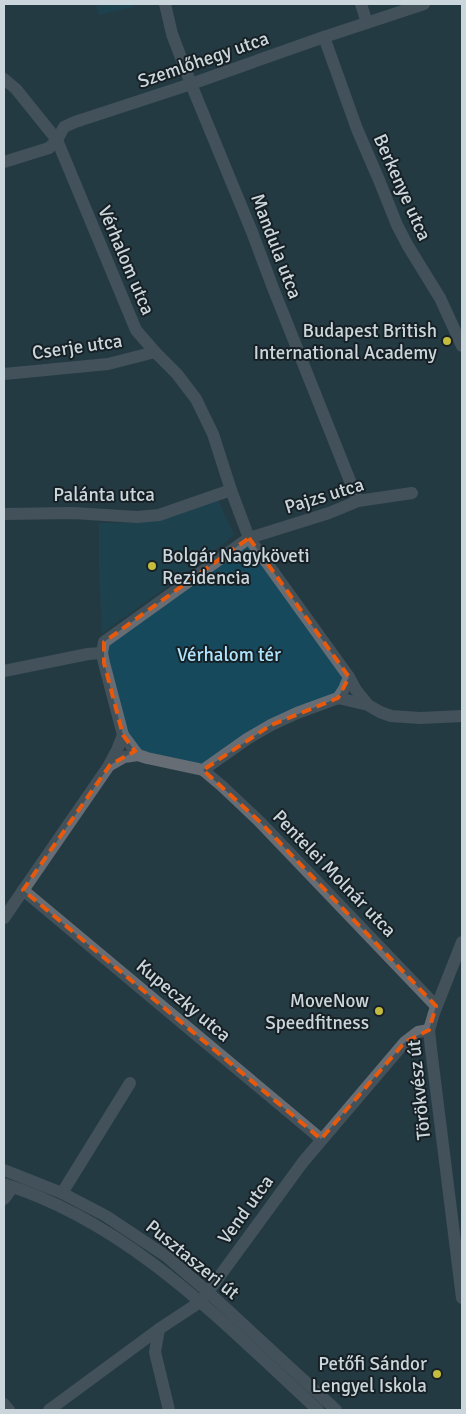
<svg xmlns="http://www.w3.org/2000/svg" width="466" height="1414" font-family="Signika,sans-serif">
	<style>
		.green { fill: #17495c }
		.lines { fill: none; stroke-linecap: round; stroke-linejoin: round }
		.minor { stroke: #676d75; stroke-width: 12 }
		.marked { fill: none; stroke: #e8590c; stroke-width: 4; stroke-dasharray: 10 6; stroke-linejoin: round }
		.poi-dot { fill: #c4bc3d; stroke: #172025; stroke-width: 2 }
		.labels { text-anchor: middle; stroke-width: 4; stroke-linejoin: round; paint-order: stroke }
		.street-label { font-size: 19px; fill: #cad6dc; stroke: #172025 }
		.poi-label { font-size: 19px; fill: #cad6dc; stroke: #172025; text-anchor: end }
		.park-label { font-size: 19px; fill: #aee4fd; stroke: #172025 }
	</style>
	<rect width="100%" height="100%" fill="#253b44"/>
	<g class="green">
		<polygon points="96,4 133,4 133,7 99,15"/>
		<polygon points="218,500 234,535 175,581 102,633 99,568 99,523 137,523 160,520"/>
		<polygon points="249,538 349,677 344,689 297,713 203,770 147,758 123,735 104,642"/>
	</g>
	<g class="lines">
		<g class="minor">
			<polyline points="165,4 172,34 191,84 252,232 273,288 358,501"/>
			<polyline points="361,4 367,23"/>
			<polyline points="324,37 357,129 379,180 397,225 408,246 440,298 462,346"/>
			<polyline points="4,79 16,89 57,140 136,330 155,352 177,374 196,399 213,434 231,490 249,538 349,677 356,690 368,705"/>
			<polyline points="4,162 49,148 57,140 64,127 75,122 191,84 324,37 424,4"/>
			<polyline points="4,374 108,364 155,352"/>
			<polyline points="4,514 73,513 137,517 159,515 231,490"/>
			<polyline points="4,671 88,654 102,653"/>
			<polyline points="338,698 368,705 380,712 391,716 420,718 462,716"/>
			<polyline points="138,755 123,735 104,663 102,653 104,642 249,538 329,513 358,501 412,493"/>
			<polyline points="110,765 124,757 138,755 147,758 203,770 247,739 271,725 297,713 338,698 344,689 349,677"/>
			<polyline points="203,770 222,786 260,822 436,1006"/>
			<polyline points="23,890 321,1139"/>
			<polyline points="4,918 108,767 117,750 123,735"/>
			<polyline points="462,942 434,1013 429,1030 431,1049 462,1298"/>
			<polyline points="4,1170 62,1193 106,1216 166,1256 208,1292 336,1410"/>
			<path d="M4 1184C131 1224 222 1322 318 1410"/>
			<polyline points="62,1193 130,1083"/>
			<polyline points="4,1199 13,1187"/>
			<polyline points="159,1329 155,1352 169,1410"/>
			<polyline points="4,1404 9,1410"/>
			<polyline points="49,1410 159,1329 200,1302 208,1292 303,1162 405,1042 418,1032 429,1030"/>
		</g>
	</g>
	<path d="M0 0H466V1414H0ZM249 538 349 677 338 698 271 725 203 770 260 822 436 1006 429 1030 405 1042 321 1139 23 890 110 765 135 751 123 735 104 663V642Z" fill="#253b44" fill-opacity=".55" fill-rule="evenodd"/>
	<path class="marked" d="M249 538 349 677 338 698 271 725 203 770 260 822 436 1006 429 1030 405 1042 321 1139 23 890 110 765 135 751 123 735 104 663V642Z"/>
	<g class="poi-dot">
		<circle cx="447" cy="341" r="5"/>
		<circle cx="152" cy="566" r="5"/>
		<circle cx="379" cy="1011" r="5"/>
		<circle cx="437" cy="1374" r="5"/>
	</g>
	<g class="labels">
		<g class="street-label">
			<text transform="translate(203 59) rotate(-19)" y="7">Szemlőhegy utca</text>
			<text transform="translate(403 187) rotate(66)" y="7">Berkenye utca</text>
			<text transform="translate(277 246) rotate(69)" y="7">Mandula utca</text>
			<text transform="translate(127 260) rotate(67)" y="7">Vérhalom utca</text>
			<text transform="translate(77 346) rotate(-8)" y="7">Cserje utca</text>
			<text x="104" y="501">Palánta utca</text>
			<text transform="translate(324 495) rotate(-17)" y="7">Pajzs utca</text>
			<text transform="translate(335 873) rotate(46)" y="7">Pentelei Molnár utca</text>
			<text transform="translate(184 1000) rotate(40)" y="7">Kupeczky utca</text>
			<text transform="translate(418 1090) rotate(-96)" y="7">Törökvész út</text>
			<text transform="translate(245 1209) rotate(-54)" y="7">Vend utca</text>
			<text transform="translate(193 1259) rotate(39)" y="7">Pusztaszeri út</text>
		</g>
		<g class="poi-label">
			<text x="437" y="337">Budapest British<tspan x="437" dy="22">International Academy</tspan></text>
			<text x="162" y="562" text-anchor="start">Bolgár Nagyköveti<tspan x="162" dy="22">Rezidencia</tspan></text>
			<text x="369" y="1007">MoveNow<tspan x="369" dy="22">Speedfitness</tspan></text>
			<text x="427" y="1370">Petőfi Sándor<tspan x="427" dy="22">Lengyel Iskola</tspan></text>
		</g>
		<g class="park-label">
			<text x="229" y="661">Vérhalom tér</text>
		</g>
	</g>
	<rect width="466" height="1414" fill="none" stroke="#cad6dc" stroke-width="10"/>
</svg>
